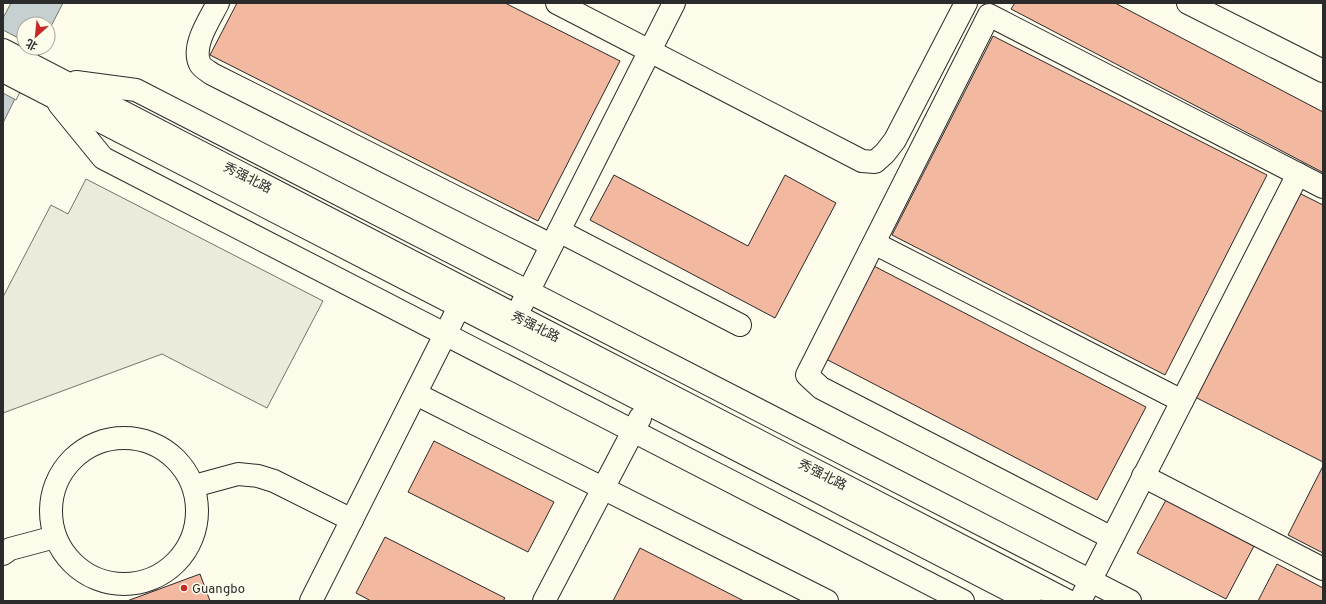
<svg xmlns="http://www.w3.org/2000/svg" width="1326" height="604" font-family="Overpass,'Noto Sans SC',sans-serif">
	<style>
		.parking { fill: #eceadb; stroke: #74746e }
		.water { fill: #c7d0d0; stroke: #74746e }
		.pier { fill: #fdfbea; stroke: #74746e }
		.building { fill: #f2b8a0; stroke: #2b2b2b }
		.lines { fill: none; stroke-linecap: round; stroke-linejoin: round }
		.minor-casing { stroke: #2b2b2b; stroke-width: 24 }
		.minor { stroke: #fdfbea; stroke-width: 22 }
		.poi-dot { fill: #c62828; stroke: #fdfbea; stroke-width: 1.5 }
		.labels { text-anchor: middle; stroke-width: 3; stroke-linejoin: round; paint-order: stroke }
		.street-label { font-size: 13px; fill: #2b2b2b; stroke: #fdfbea }
		.poi-label { font-size: 13px; fill: #2b2b2b; stroke: #fdfbea; text-anchor: start }
	</style>
	<rect width="100%" height="100%" fill="#fdfbea"/>
	<polygon class="parking" points="86,179 323,301 267,408 162,354 3,413 3,297 51,205 68,214"/>
	<polygon class="water" points="11,3 63,3 48,32 48,24 24,24 24,48 40,48 3,123 3,18"/>
	<polygon class="pier" points="3,30 24,41 24,48 38,48 41,50 16,100 3,93"/>
	<g class="building">
		<polygon points="237,3 505,3 620,61 538,221 210,55"/>
		<polygon points="1015,3 1115,3 1323,112 1323,170 1322,172 1011,9"/>
		<polygon points="993,36 1267,175 1165,375 892,235"/>
		<polygon points="614,175 748,246 785,175 836,203 775,318 590,220"/>
		<polygon points="1297,192 1323,205 1323,462 1193,396"/>
		<polygon points="872,265 1146,407 1097,500 824,358"/>
		<polygon points="434,441 554,502 528,552 408,492"/>
		<polygon points="1323,466 1323,553 1288,535"/>
		<polygon points="1166,500 1254,546 1226,599 1137,553"/>
		<polygon points="385,537 505,598 503,601 371,601 356,593"/>
		<polygon points="640,548 744,601 613,601"/>
		<polygon points="1277,564 1323,588 1323,601 1258,601"/>
		<polygon points="200,574 210,601 127,601"/>
	</g>
	<g class="lines">
		<g class="minor-casing">
			<g id="minor">
				<path d="M218 3C210 19 191 46 200 64 202 68 208 71 212 74L551 245"/>
				<polyline points="557,3 862,161 875,162 885,153 895,140 966,3"/>
				<polyline points="1188,3 1323,71"/>
				<polyline points="3,50 1068,601"/>
				<polyline points="3,71 1030,601"/>
				<polyline points="76,82 136,90 1130,601"/>
				<polyline points="59,104 103,158 963,601"/>
				<polyline points="559,231 740,325"/>
				<polyline points="874,243 1182,401"/>
				<polyline points="522,304 674,3"/>
				<polyline points="416,394 827,601"/>
				<circle cx="124" cy="511" r="73"/>
				<polyline points="1143,476 1323,569"/>
				<polyline points="194,486 238,474 258,476 274,481 352,520"/>
				<polyline points="1112,538 821,388 807,375 989,15 1323,187"/>
				<polyline points="3,554 10,549 55,537"/>
				<polyline points="311,601 466,293"/>
				<polyline points="544,601 640,418"/>
				<polyline points="1080,601 1298,174"/>
			</g>
		</g>
		<use href="#minor" class="minor"/>
	</g>
	<circle class="poi-dot" cx="184" cy="588" r="4"/>
	<g class="labels">
		<g class="street-label">
			<text transform="translate(248 177) rotate(27)" y="5">秀强北路</text>
			<text transform="translate(536 326) rotate(27)" y="5">秀强北路</text>
			<text transform="translate(823 474) rotate(27)" y="5">秀强北路</text>
		</g>
		<g class="poi-label">
			<text x="192" y="593">Guangbo</text>
		</g>
	</g>
	<rect width="1326" height="604" fill="none" stroke="#2b2b2b" stroke-width="8"/>
	<g transform="translate(36 36) rotate(207)"><circle r="19" fill="#fdfbea" stroke="#a9a89e"/>
	<path d="M0-3L7 15L0 10L-7 15Z" fill="#c62828"/>
	<text y="-6" font-size="11" font-weight="bold" text-anchor="middle" fill="#2b2b2b">北</text>
	</g>
</svg>
